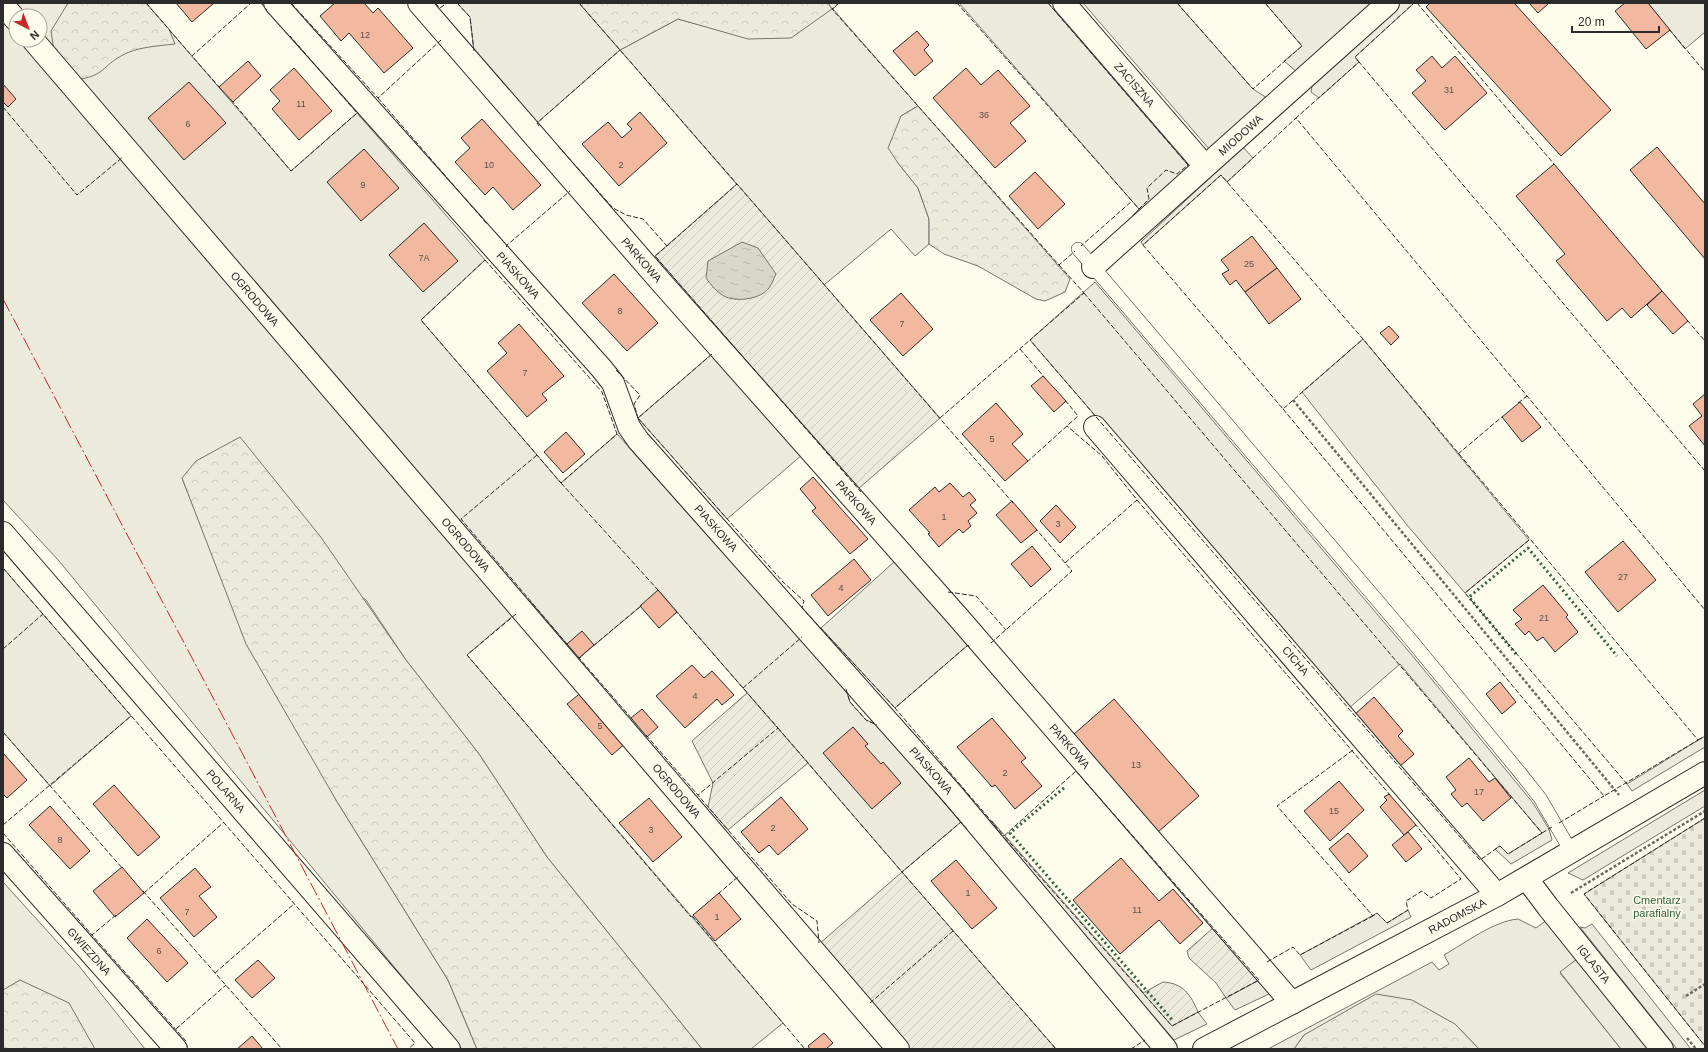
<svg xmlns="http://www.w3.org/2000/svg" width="1708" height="1052" font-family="Arial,sans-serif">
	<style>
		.grass { fill: #ecebdb; stroke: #74746e; fill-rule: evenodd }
		.forest { fill: url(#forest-crowns); stroke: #74746e }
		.cemetery { fill: url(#cemetery-stones); stroke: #74746e }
		.garden { fill: url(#garden-furrows); stroke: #74746e }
		.parking { fill: #eceadb; stroke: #74746e }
		.water { fill: url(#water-ripples); stroke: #74746e }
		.building { fill: #f2b8a0; stroke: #2b2b2b }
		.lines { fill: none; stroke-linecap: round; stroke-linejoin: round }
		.lane-casing { stroke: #2b2b2b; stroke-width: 14 }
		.street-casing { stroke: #2b2b2b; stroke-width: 24 }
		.secondary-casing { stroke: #2b2b2b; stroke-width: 24 }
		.path { stroke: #6a6964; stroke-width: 2.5; stroke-dasharray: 3 2; stroke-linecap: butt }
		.lane { stroke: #fdfbea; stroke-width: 13 }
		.street { stroke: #fdfbea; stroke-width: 22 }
		.secondary { stroke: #fdfbea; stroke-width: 22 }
		.hedge { stroke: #34623c; stroke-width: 3; stroke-dasharray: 2 3; stroke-linecap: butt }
		.fence { stroke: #2b2b2b; stroke-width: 1; stroke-dasharray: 5 2; stroke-linecap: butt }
		.power { stroke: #c62828; stroke-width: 1; stroke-dasharray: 14 3 2 3; stroke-linecap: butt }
		.labels { text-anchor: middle; stroke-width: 3; stroke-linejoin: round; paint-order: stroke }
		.number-label { font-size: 9px; fill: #5d4e48 }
		.street-label { font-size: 11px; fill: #2b2b2b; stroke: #fdfbea }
		.park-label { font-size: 11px; fill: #34623c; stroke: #fdfbea }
	</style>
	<defs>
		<pattern id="forest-crowns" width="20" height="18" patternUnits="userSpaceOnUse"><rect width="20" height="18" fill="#ecebdb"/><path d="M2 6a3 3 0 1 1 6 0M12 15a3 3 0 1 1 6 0" fill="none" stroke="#cbcabc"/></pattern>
		<pattern id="cemetery-stones" width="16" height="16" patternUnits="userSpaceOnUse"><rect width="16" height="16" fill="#ecebdb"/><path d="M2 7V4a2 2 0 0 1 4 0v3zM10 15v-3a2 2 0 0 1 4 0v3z" fill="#cbcabc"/></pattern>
		<pattern id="garden-furrows" width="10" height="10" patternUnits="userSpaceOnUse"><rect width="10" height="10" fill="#ecebdb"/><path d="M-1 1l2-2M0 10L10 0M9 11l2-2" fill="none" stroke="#cbcabc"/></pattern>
		<pattern id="water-ripples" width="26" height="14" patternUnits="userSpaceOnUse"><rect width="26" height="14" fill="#d8d7c9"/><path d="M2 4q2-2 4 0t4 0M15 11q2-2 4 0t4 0" fill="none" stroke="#bab9ad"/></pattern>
	</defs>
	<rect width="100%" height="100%" fill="#fdfbea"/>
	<g class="grass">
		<path d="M3 3H146L291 171 357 113 485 260 421 320 561 483 617 434 714 543 802 637 846 690 850 702 866 720 876 724 961 822 902 872 659 591 579 658 530 601 467 655 783 1023 751 1049H702L547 857 479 754 406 660 366 600 182 478 205 536 336 800 448 980 477 1049H462L59 561 3 500ZM16 16H40V40H16Z"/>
		<polygon points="457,3 579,3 620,50 678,19 704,26 832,9 828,3 839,3 833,9 918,106 901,116 898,163 918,188 929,219 929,244 915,256 891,229 824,285 620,50 537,123 474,52 470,17"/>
		<polygon points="959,3 1048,3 1188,165 1189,170 1132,223 1133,215 1139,209"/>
		<polygon points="1083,3 1177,3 1253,89 1267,98 1210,150"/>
		<polygon points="1265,3 1375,3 1297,72 1284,61 1302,46"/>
		<polygon points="1400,3 1414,3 1355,57 1359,62 1319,98 1311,92 1312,86 1318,77"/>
		<polygon points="1648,3 1705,3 1705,32 1685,49"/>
		<polygon points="1243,147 1253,158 1227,182 1221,175 1143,245 1141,242"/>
		<polygon points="1095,282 1411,654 1533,803 1549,829 1552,840 1511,864 1495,849 1500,846 1508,854 1542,833 1400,664 1348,709 1030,340"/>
		<polygon points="1363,339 1529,540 1465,593 1407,525 1302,392"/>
		<polygon points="713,353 802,455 727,519 638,418"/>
		<polygon points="895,561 968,645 895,708 821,628"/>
		<polygon points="3,568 131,716 50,786 3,732"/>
		<polygon points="1705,736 1705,747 1632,791 1627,784"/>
		<polygon points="992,821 1172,1025 1198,1012 1207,1024 1174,1040 1003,840"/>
		<polygon points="3,882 79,966 145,1049 3,1049"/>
		<polygon points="1408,910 1411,917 1311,970 1300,955 1377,913 1387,923"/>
		<path d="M1518 919 1536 928 1547 920 1577 959 1560 973 1621 1049H1479L1455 1024 1304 1035 1294 1049H1268L1432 962 1439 970 1449 964 1444 955C1465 943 1494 921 1518 919Z"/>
		<polygon points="1259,980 1271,993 1235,1010 1226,998"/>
	</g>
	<g class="forest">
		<path d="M68 3H146L169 29 175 44C157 46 136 47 121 56 103 66 104 75 81 79L66 69 54 51 51 31Z"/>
		<polygon points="579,3 828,3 832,9 791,38 748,39 678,19 620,50"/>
		<polygon points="918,106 1070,279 1065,292 1045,301 1036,299 978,266 944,254 929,244 929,219 918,188 898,163 888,148 901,116"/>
		<polygon points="240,437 320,536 406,660 479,754 547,857 702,1049 477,1049 448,980 336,800 246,644 182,478 196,461"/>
		<polygon points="20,980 69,1003 95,1049 3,1049 3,990"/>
		<polygon points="1376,994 1412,1000 1455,1024 1479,1049 1294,1049 1304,1035"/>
	</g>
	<polygon class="cemetery" points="1705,818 1705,1046 1584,894"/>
	<g class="garden">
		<polygon points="737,184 940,418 858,489 655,256"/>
		<polygon points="747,693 808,763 728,830 708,807 713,783 692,741"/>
		<polygon points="902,872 1056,1049 910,1049 819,944"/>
		<polygon points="1213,928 1259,980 1226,998 1216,983 1189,958 1187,951"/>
		<path d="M1163 982C1183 983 1191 995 1198 1012L1172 1026 1143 993Z"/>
	</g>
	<g class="parking">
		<polygon points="1705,790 1705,806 1583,880 1568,873"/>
		<polygon points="1592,924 1691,1049 1677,1049 1580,927 1585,928"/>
		<polygon points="1577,959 1650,1049 1621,1049 1560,972"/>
	</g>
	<path class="water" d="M742 242 758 248 776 274C774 278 772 284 769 288 761 299 738 302 726 297 717 293 711 285 706 278L708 261Z"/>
	<g class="building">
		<polygon points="176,3 214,3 192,22"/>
		<polygon points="335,3 364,3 373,13 378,8 413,48 384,73 349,33 341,41 320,16"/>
		<polygon points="1430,3 1514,3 1611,110 1561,156 1426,7"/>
		<polygon points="1529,3 1549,3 1538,13"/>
		<polygon points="1625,3 1648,3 1670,30 1646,49 1615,11"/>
		<polygon points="917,31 929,45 924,50 933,61 915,76 893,51"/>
		<polygon points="1432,56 1442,68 1455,56 1487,93 1445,130 1412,93 1426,81 1416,70"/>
		<polygon points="248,61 261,76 233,102 219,87"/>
		<polygon points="294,68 332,111 299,140 272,109 280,101 270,90"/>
		<polygon points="966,68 981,85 998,70 1030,106 1010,123 1026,141 995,168 933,98"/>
		<polygon points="189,82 226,123 184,160 148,118"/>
		<polygon points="3,84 16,99 8,107 3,102"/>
		<polygon points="640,112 667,143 619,186 582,144 608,122 622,138 632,129 627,124"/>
		<polygon points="482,119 541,185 513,210 493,187 485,195 455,162 470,148 461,138"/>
		<polygon points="1657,147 1705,204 1705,259 1630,170"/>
		<polygon points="364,149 399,188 361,221 327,182"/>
		<polygon points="1554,164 1662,291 1631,318 1622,308 1607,321 1556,261 1565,254 1516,196"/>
		<polygon points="1035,172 1065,204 1038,229 1009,196"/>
		<polygon points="424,223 458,261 423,292 389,255"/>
		<polygon points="1252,236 1277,268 1245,292 1236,280 1230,285 1222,274 1229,270 1221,260"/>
		<polygon points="1277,268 1301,299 1269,324 1245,292"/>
		<polygon points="614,274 658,323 627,351 582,303"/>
		<polygon points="1662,291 1688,321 1673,334 1647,305"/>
		<polygon points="901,293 933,329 903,356 870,320"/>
		<polygon points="519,324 564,376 542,394 547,400 527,417 487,371 507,353 498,343"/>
		<polygon points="1389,326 1399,337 1391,345 1380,333"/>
		<polygon points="1043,376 1066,401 1054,412 1031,386"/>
		<polygon points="1705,394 1705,446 1689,426 1702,416 1693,404"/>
		<polygon points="1520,402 1541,427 1522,442 1502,417"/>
		<polygon points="996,403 1023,434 1012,444 1028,461 1005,481 962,434"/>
		<polygon points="566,432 585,454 563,473 544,452"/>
		<polygon points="813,477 868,539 850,554 812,511 816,508 800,489"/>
		<polygon points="950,483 963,497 969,492 976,500 970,505 977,513 968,521 971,526 963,533 959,529 939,547 928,534 930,533 909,510 935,487 939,492"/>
		<polygon points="1012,501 1037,530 1021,543 996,515"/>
		<polygon points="1056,505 1076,527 1060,543 1040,521"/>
		<polygon points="1623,541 1656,580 1618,612 1585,572"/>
		<polygon points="1032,546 1051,569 1031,587 1011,564"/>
		<polygon points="854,559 871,580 828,616 811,595"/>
		<polygon points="1543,585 1568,615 1566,617 1578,632 1555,652 1543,637 1537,641 1529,631 1525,635 1515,624 1522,619 1513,610"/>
		<polygon points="658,590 677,612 659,628 640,606"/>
		<polygon points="582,631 594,645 579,658 567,644"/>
		<polygon points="692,665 704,678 712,671 734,695 722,705 717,699 685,728 656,696"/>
		<polygon points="1500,682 1516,702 1502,714 1486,694"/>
		<polygon points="583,691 627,742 612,755 567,704"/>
		<polygon points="1374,697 1403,731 1398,736 1414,754 1399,767 1354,715"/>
		<polygon points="1114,699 1199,796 1158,832 1073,735"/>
		<polygon points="642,709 658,727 647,737 631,718"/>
		<polygon points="992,718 1026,758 1021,762 1042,786 1015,809 995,785 992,787 957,747"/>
		<polygon points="853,727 868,744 865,746 881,764 883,762 901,783 872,809 823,753"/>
		<polygon points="3,753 27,780 7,798 3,794"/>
		<polygon points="1469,758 1489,782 1495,778 1511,798 1483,821 1467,803 1462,807 1451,794 1456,790 1446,777"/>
		<polygon points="1339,781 1364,810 1330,841 1304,811"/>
		<polygon points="114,785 160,837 138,856 93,804"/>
		<polygon points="1389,794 1416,825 1404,835 1380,807 1387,800 1384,797"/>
		<polygon points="781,797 808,829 778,855 769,845 759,853 741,832"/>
		<polygon points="649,798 682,837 653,862 619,823"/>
		<polygon points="50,806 90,851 70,869 29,825"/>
		<polygon points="1408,832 1422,849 1406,862 1392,845"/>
		<polygon points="1348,833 1368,856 1349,873 1329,849"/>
		<polygon points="1121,858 1159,901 1173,889 1203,923 1180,944 1159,920 1120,954 1073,900"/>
		<polygon points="956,860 997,908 972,929 931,881"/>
		<polygon points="122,867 144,893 115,917 93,891"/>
		<polygon points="195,868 211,887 199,896 217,917 194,937 160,898"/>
		<polygon points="719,893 741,919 715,941 693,915"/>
		<polygon points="147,919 188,963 167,982 127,938"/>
		<polygon points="258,960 275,978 252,998 235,980"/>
		<polygon points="824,1033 833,1043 826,1049 810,1049 808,1046"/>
		<polygon points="252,1036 263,1049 237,1049"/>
	</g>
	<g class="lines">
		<g class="lane-casing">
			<polyline id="lane" points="1078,249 1411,640 1521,774 1540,798 1572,853"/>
		</g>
		<g class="street-casing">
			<g id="street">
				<path id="s1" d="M275 3 602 369 613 383 629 427 638 440 953 795 1166 1049"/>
				<path id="s2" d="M419 3 661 282 958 617 1292 1003"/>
				<path id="s3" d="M1064 3 1205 166"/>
				<polyline points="3,5 16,20"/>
				<path id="s4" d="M33 40 898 1049"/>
				<path id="s5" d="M1093 267 1388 3"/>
				<path id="s6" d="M1095 427 1497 895"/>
				<path id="s7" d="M3 533 449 1049"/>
				<path id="s8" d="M3 854 176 1049"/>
				<path id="s9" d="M1527 879 1548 907 1662 1049"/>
			</g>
		</g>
		<g class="secondary-casing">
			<g id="secondary">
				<path id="s10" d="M1204 1049 1497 895 1705 773"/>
			</g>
		</g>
		<g class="path">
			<polyline points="1293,400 1619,795"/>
			<polyline points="1571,893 1705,811"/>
			<polyline points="1686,996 1705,984"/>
			<polyline points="1687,1038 1696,1049"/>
		</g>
		<use href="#lane" class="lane"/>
		<use href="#street" class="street"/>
		<use href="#secondary" class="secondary"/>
		<g class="hedge">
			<polyline points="1516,654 1469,597 1528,548 1617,656"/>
			<polyline points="1064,788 1010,833 1173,1021"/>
		</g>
		<g class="fence">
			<polyline points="146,3 192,56"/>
			<polyline points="261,3 267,10"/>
			<polyline points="291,3 378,98 441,40"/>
			<polyline points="435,3 440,8 447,3"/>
			<polyline points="457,3 470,17 474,51"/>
			<polyline points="579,3 737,184"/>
			<polyline points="839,3 832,9 1059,265 1075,251"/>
			<polyline points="957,3 1132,201 1081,246"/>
			<polyline points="1048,3 1188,165 1177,174 1166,170 1147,188 1149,199 1139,209 1132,201"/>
			<polyline points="1177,3 1253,89 1302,46 1265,3"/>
			<polyline points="1417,3 1554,164"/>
			<polyline points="1669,29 1705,72"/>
			<polyline points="1359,62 1355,57 1414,3"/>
			<polyline points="220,88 192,56 251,3"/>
			<polyline points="378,98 488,225"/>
			<polyline points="231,100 291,171 357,113 290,36"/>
			<polyline points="3,107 77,195 123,157"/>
			<polyline points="539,126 537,123 620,50"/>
			<polyline points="558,146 613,208 626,215 643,219 667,246 655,256 861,492"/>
			<polyline points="1227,182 1296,118"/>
			<polyline points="667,246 737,184 1013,503"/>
			<polyline points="507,247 506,246 570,191"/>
			<polygon points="485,260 602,392 617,434 561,483 421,320"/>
			<polyline points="1059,265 1084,293"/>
			<polygon points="1084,293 1542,833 1508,854 1500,846 1480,860 1152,482 1030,340"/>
			<polyline points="1687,320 1705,341"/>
			<polyline points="1020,349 1045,378"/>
			<polyline points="712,354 638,418 783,582 804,601 802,608 895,708"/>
			<polyline points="616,370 640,395 634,404 638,418"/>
			<polyline points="1518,403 1527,396"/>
			<polyline points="1283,409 1604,796 1698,740 1363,339 1221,175 1143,245 1283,409 1363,339"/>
			<polyline points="940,418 1030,340"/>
			<polyline points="1458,454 1503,416"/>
			<polyline points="537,455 461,519 567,644"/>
			<polyline points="1027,462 1078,416 1065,400"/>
			<polyline points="1705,471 1359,62 1296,118 1705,610"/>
			<polyline points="561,483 658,590"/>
			<polyline points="1137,500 1390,795"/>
			<polyline points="1529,540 1465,593 1627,784"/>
			<polyline points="1065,563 1137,500 1102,456 1067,426"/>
			<polyline points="3,568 415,1043 408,1049"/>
			<polyline points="948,592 976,596 1006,630"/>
			<polyline points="675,610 778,728 698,795"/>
			<polyline points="516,614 467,655 691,917"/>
			<polyline points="991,643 1072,571 1036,529"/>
			<polyline points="593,646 642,605"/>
			<polyline points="969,647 968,645 895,708 1004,836"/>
			<polyline points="3,649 43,614"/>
			<polyline points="581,657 579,658 633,720"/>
			<polyline points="743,688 802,637"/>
			<polyline points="846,689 850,702 866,720 877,725"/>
			<polyline points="778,728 902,872"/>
			<polyline points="3,732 123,869"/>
			<polyline points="646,735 792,904 817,921 819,943"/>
			<polyline points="1698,740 1705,736"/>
			<polyline points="1353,750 1277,806 1373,916 1377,913 1387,923 1408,910 1406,901 1422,891 1431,898 1461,879 1415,824"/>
			<polygon points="1076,771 1259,980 1172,1026 1004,836"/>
			<polyline points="920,775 961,822"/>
			<polyline points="1705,818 1584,894 1705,1046"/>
			<polyline points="1559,823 1604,796"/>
			<polyline points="3,825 131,716"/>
			<polyline points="967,829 961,822 902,872 1056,1049"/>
			<polyline points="3,833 92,935"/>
			<polyline points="1542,833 1552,827"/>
			<polyline points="143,891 282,1049"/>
			<polyline points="144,893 224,822"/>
			<polyline points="718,894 739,876"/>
			<polyline points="116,915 92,935 186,1041"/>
			<polyline points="692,916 805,1049"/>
			<polyline points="1267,962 1293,947 1300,955 1373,916"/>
			<polyline points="215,973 294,904"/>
			<polyline points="870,1003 953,931"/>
			<polyline points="176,1029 226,985"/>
			<polyline points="1131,1049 1145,1040"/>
		</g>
		<polyline class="power" points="3,299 398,1049"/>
	</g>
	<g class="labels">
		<g class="number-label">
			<text x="365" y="38">12</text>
			<text x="1449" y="93">31</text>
			<text x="301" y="107">11</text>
			<text x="984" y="118">36</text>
			<text x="188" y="127">6</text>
			<text x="489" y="168">10</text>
			<text x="621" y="168">2</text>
			<text x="363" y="188">9</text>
			<text x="424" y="261">7A</text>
			<text x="1249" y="267">25</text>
			<text x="620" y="314">8</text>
			<text x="902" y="327">7</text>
			<text x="525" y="376">7</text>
			<text x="992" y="442">5</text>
			<text x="944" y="520">1</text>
			<text x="1058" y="527">3</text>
			<text x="1623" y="580">27</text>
			<text x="841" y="591">4</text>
			<text x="1544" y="621">21</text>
			<text x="695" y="699">4</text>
			<text x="600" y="729">5</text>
			<text x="1136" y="768">13</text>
			<text x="1005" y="776">2</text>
			<text x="1479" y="795">17</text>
			<text x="1334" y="814">15</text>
			<text x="773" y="831">2</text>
			<text x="651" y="833">3</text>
			<text x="60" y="843">8</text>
			<text x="968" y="896">1</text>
			<text x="1137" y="913">11</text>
			<text x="187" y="915">7</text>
			<text x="717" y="920">1</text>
			<text x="159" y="954">6</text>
		</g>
		<g class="street-label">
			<text dy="4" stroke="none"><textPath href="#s3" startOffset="108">ZACISZNA</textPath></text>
			<text dy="4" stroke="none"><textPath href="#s5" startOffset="198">MIODOWA</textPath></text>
			<text dy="4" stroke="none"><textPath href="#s2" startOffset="340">PARKOWA</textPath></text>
			<text dy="4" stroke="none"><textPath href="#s1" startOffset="365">PIASKOWA</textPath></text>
			<text dy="4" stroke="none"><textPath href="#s4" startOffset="341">OGRODOWA</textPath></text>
			<text dy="4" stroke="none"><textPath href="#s2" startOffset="664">PARKOWA</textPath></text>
			<text dy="4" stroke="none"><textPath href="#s1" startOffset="689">PIASKOWA</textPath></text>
			<text dy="4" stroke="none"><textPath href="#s4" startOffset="665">OGRODOWA</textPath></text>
			<text dy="4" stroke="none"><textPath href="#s6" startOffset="308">CICHA</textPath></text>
			<text dy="4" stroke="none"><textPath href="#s2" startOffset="988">PARKOWA</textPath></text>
			<text dy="4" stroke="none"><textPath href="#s1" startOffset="1013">PIASKOWA</textPath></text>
			<text dy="4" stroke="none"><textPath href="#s4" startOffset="989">OGRODOWA</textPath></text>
			<text dy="4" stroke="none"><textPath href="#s7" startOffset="341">POLARNA</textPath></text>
			<text dy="4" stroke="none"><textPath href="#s10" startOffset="286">RADOMSKA</textPath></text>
			<text dy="4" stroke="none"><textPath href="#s8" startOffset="130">GWIEZDNA</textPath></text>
			<text dy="4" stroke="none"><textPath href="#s9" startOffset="108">IGLASTA</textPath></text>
		</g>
		<g class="park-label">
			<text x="1657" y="904">Cmentarz<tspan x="1657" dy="13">parafialny</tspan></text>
		</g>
	</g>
	<rect width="1708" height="1052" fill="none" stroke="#2b2b2b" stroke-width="8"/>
	<g transform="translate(28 28) rotate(138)"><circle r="19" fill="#fdfbea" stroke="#a9a89e"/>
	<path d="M0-3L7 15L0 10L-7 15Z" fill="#c62828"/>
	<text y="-6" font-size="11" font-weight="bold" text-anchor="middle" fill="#2b2b2b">N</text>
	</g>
	<path d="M1572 26v6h87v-6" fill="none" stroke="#2b2b2b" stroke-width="2"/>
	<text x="1578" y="26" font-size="12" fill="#2b2b2b" stroke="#fdfbea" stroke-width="3" paint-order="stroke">20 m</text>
</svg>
